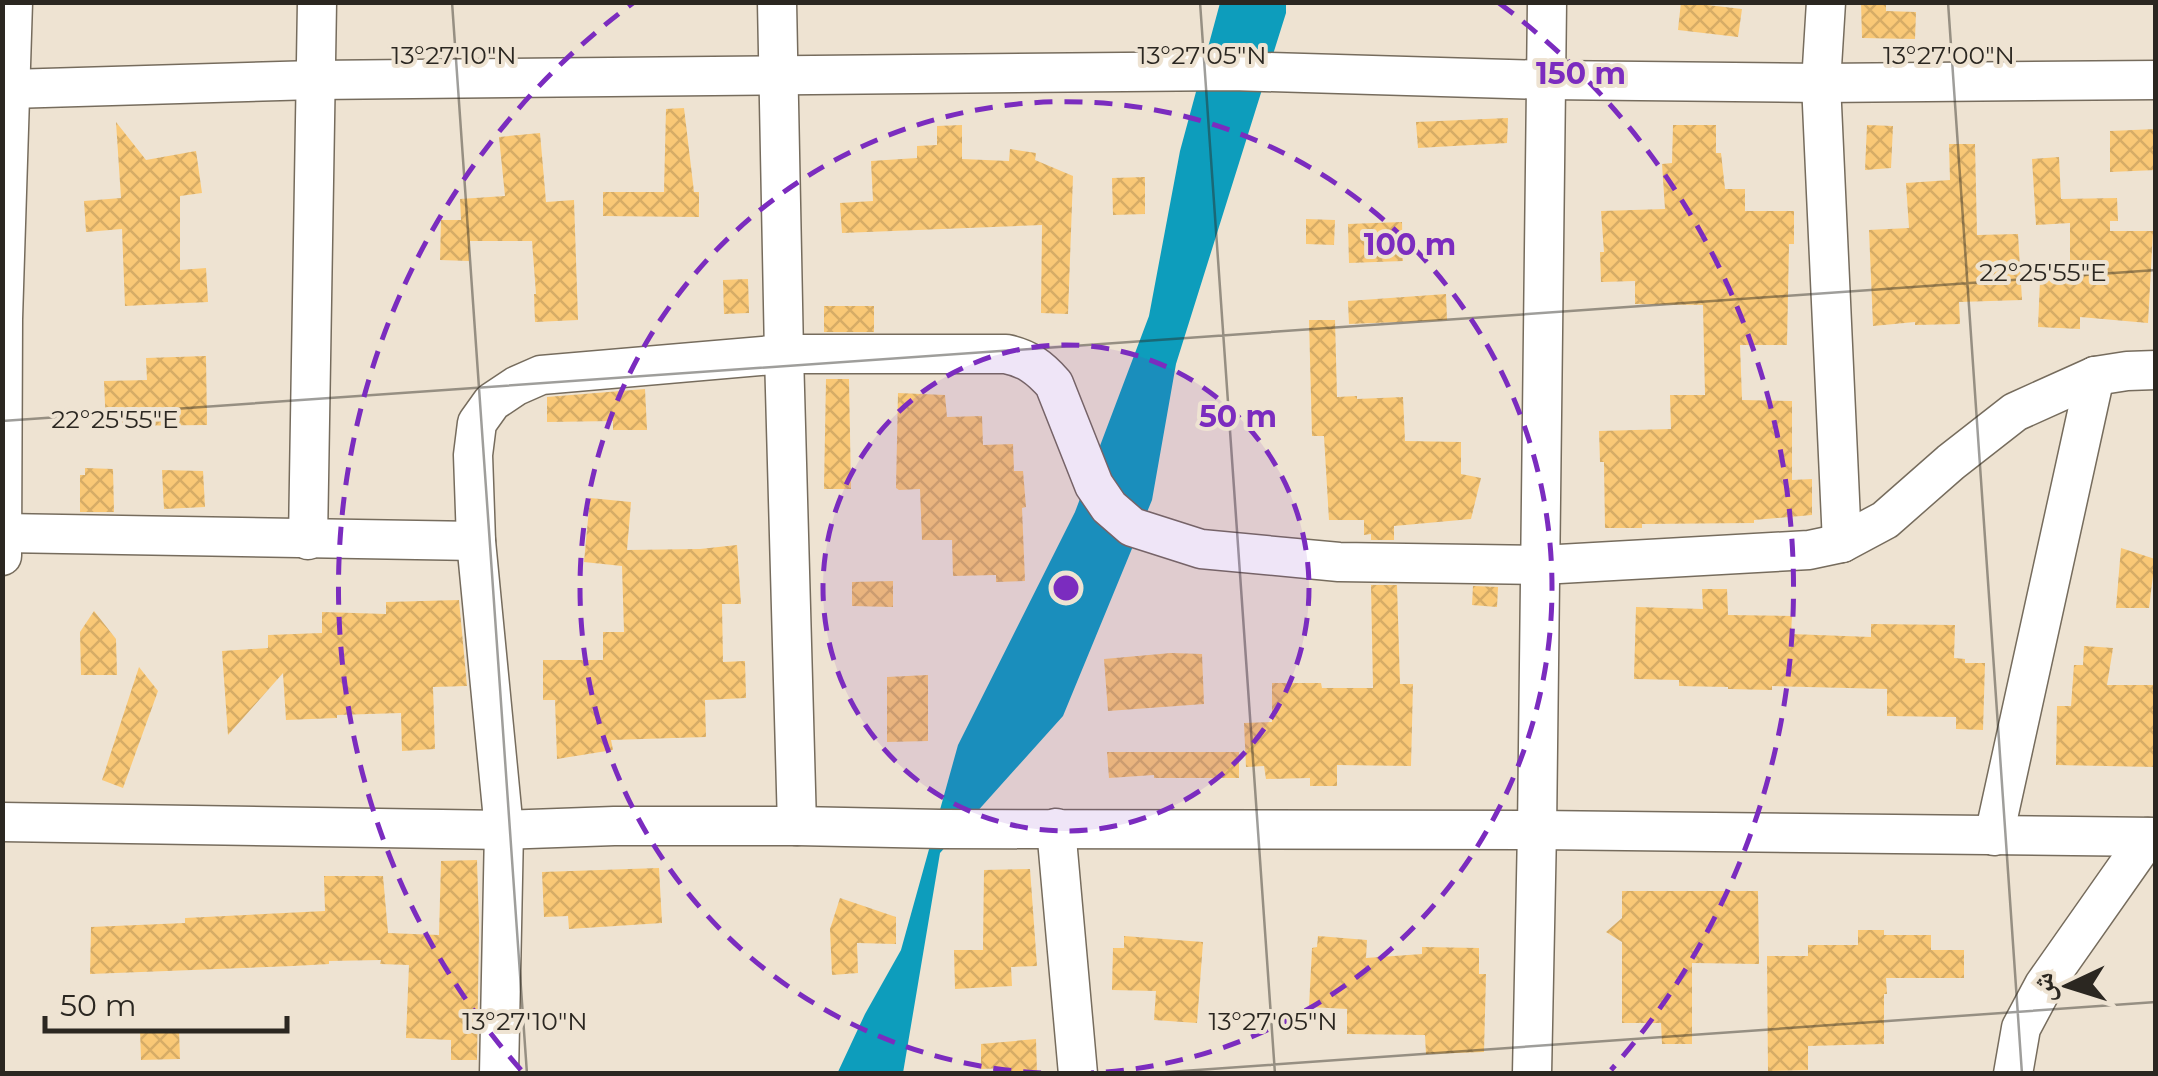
<svg xmlns="http://www.w3.org/2000/svg" width="2158" height="1076" font-family="Montserrat,'Noto Naskh Arabic',sans-serif">
	<style>
		.water { fill: #0d9dbc }
		.building { fill: url(#building-cross-hatch) }
		.lines { fill: none; stroke-linecap: round; stroke-linejoin: round }
		.minor-casing { stroke: #766c5d; stroke-width: 41 }
		.minor { stroke: #fff; stroke-width: 38 }
		.ticks { fill: none; stroke: #2b2721; stroke-width: 2.5; stroke-opacity: 0.45 }
		.ring { fill: none; stroke: #7b2cbf; stroke-width: 5; stroke-dasharray: 18 12 }
		.ticks-label { font-size: 25px; text-anchor: middle; fill: #2b2721; stroke: #eee3d2; stroke-width: 8; stroke-linejoin: round; paint-order: stroke }
		.centre { fill: #7b2cbf; stroke: #eee3d2; stroke-width: 5 }
		.ring-label { font-size: 30px; text-anchor: middle; font-weight: bold; fill: #7b2cbf; stroke: #eee3d2; stroke-width: 8; stroke-linejoin: round; paint-order: stroke }
	</style>
	<defs>
		<pattern id="building-cross-hatch" width="8" height="8" patternUnits="userSpaceOnUse" patternTransform="scale(2.5)"><rect width="8" height="8" fill="#f9c876"/><path d="M0 0l8 8M0 8l8-8" fill="none" stroke="#d6ac66"/></pattern>
	</defs>
	<rect width="100%" height="100%" fill="#eee3d2"/>
	<polygon class="water" points="1220,3 1286,3 1286,13 1176,364 1152,500 1063,716 940,853 903,1073 837,1074 865,1014 901,950 958,745 1075,512 1149,316 1180,151"/>
	<g class="building">
		<polygon points="1681,2 1742,9 1738,37 1678,30"/>
		<polygon points="1861,2 1886,2 1886,11 1916,12 1915,39 1862,38"/>
		<polygon points="684,108 694,192 699,192 699,217 603,216 603,192 664,192 666,109"/>
		<polygon points="1508,118 1507,143 1418,148 1416,122"/>
		<polygon points="116,122 146,160 196,151 202,193 180,196 180,270 206,268 208,302 125,306 122,229 86,232 84,201 121,198"/>
		<polygon points="962,125 962,159 1009,161 1010,149 1036,153 1035,160 1073,176 1068,314 1041,313 1042,225 842,233 840,203 873,201 871,161 917,158 917,146 937,145 937,126"/>
		<polygon points="1673,125 1716,125 1716,153 1721,153 1725,189 1745,189 1745,211 1794,211 1794,244 1789,244 1787,345 1740,345 1742,400 1792,401 1792,480 1812,479 1812,515 1754,520 1754,523 1642,524 1642,528 1605,528 1604,462 1600,462 1599,431 1671,429 1670,395 1705,395 1703,305 1635,304 1635,281 1601,282 1600,252 1604,252 1601,211 1665,209 1662,164 1672,163"/>
		<polygon points="1867,125 1893,126 1891,168 1865,170"/>
		<polygon points="2156,129 2156,170 2110,172 2110,131"/>
		<polygon points="540,133 546,202 574,200 578,320 535,322 534,294 536,294 532,241 470,241 469,261 440,260 441,220 461,220 460,199 505,196 499,137"/>
		<polygon points="1949,144 1975,144 1977,235 2018,234 2022,300 1959,302 1960,324 1915,325 1915,322 1873,326 1869,230 1909,228 1906,183 1950,180"/>
		<polygon points="2059,157 2061,199 2117,198 2118,221 2110,221 2110,231 2153,231 2148,323 2080,317 2080,329 2038,327 2040,280 2070,281 2070,223 2036,225 2032,159"/>
		<polygon points="1145,177 1145,214 1113,215 1112,178"/>
		<polygon points="1306,219 1335,220 1334,245 1306,244"/>
		<polygon points="1402,222 1403,261 1349,263 1348,224"/>
		<polygon points="748,279 749,313 724,314 723,280"/>
		<polygon points="1446,294 1447,320 1349,324 1348,301"/>
		<rect x="824" y="306" width="50" height="26"/>
		<polygon points="1309,320 1335,320 1337,397 1357,396 1357,399 1403,397 1405,441 1461,442 1461,474 1481,478 1471,519 1394,526 1394,540 1371,540 1371,534 1364,535 1364,520 1329,520 1324,436 1312,436"/>
		<polygon points="206,356 207,425 106,426 104,381 147,380 146,358"/>
		<polygon points="826,379 849,379 851,489 824,489"/>
		<polygon points="645,389 647,430 613,430 613,421 547,422 547,397"/>
		<polygon points="898,393 945,395 947,417 982,416 983,445 1013,444 1014,471 1023,471 1026,507 1022,508 1025,581 996,582 996,575 953,576 952,540 922,540 920,489 899,490 896,488"/>
		<polygon points="85,468 113,469 114,512 80,512 80,475 85,475"/>
		<polygon points="162,470 203,471 205,507 164,509"/>
		<polygon points="590,498 631,502 627,550 700,549 737,545 741,604 722,604 723,662 745,661 746,698 705,700 706,737 611,740 613,750 557,759 555,700 543,700 543,660 603,660 603,632 624,632 622,566 584,562"/>
		<polygon points="2121,548 2155,559 2149,608 2116,608"/>
		<polygon points="893,581 893,607 852,606 852,582"/>
		<polygon points="1371,585 1397,585 1400,684 1413,684 1411,766 1337,765 1337,786 1310,786 1310,778 1266,779 1264,766 1246,767 1244,723 1272,722 1272,683 1321,683 1322,688 1373,688"/>
		<polygon points="1473,586 1498,587 1497,607 1472,605"/>
		<polygon points="1702,589 1727,589 1728,615 1792,616 1791,634 1871,637 1871,624 1955,625 1954,658 1965,659 1965,663 1985,663 1983,730 1956,729 1956,717 1887,716 1887,689 1772,686 1772,690 1728,689 1728,687 1679,686 1679,680 1634,679 1636,607 1703,609"/>
		<polygon points="459,600 467,686 433,687 435,749 402,751 401,713 337,715 337,718 286,720 283,673 228,735 222,651 268,648 268,635 322,633 322,612 386,614 386,602"/>
		<polygon points="94,611 116,639 117,675 81,675 80,632"/>
		<polygon points="2084,646 2113,648 2107,685 2156,685 2156,767 2056,765 2057,706 2071,706 2074,665 2083,665"/>
		<polygon points="1171,653 1202,654 1204,704 1108,711 1104,659"/>
		<polygon points="139,667 158,691 123,788 102,780"/>
		<polygon points="928,675 928,741 887,742 887,677"/>
		<polygon points="1107,752 1239,752 1239,778 1154,778 1154,775 1109,778"/>
		<polygon points="477,860 479,928 477,1060 451,1060 451,1040 406,1038 409,965 380,964 381,960 329,961 329,964 293,966 90,974 91,927 185,923 185,918 325,911 324,876 383,876 388,933 439,935 441,861"/>
		<polygon points="659,868 662,923 569,929 568,916 544,917 542,872"/>
		<polygon points="1030,869 1037,966 1011,967 1012,986 955,989 954,950 983,950 984,870"/>
		<polygon points="1622,891 1758,891 1759,964 1692,963 1692,1044 1662,1044 1661,1023 1622,1023 1622,942 1606,932 1622,918"/>
		<polygon points="840,898 896,917 896,944 857,943 858,973 832,975 830,929"/>
		<polygon points="1858,930 1884,930 1884,935 1931,935 1931,950 1964,950 1964,978 1886,978 1887,994 1884,994 1884,1044 1808,1046 1808,1070 1768,1071 1767,956 1808,956 1808,945 1858,945"/>
		<polygon points="1124,936 1203,942 1197,1023 1154,1020 1156,991 1112,990 1113,948 1124,948"/>
		<polygon points="1318,936 1367,940 1366,958 1422,954 1422,947 1479,948 1479,974 1486,974 1484,1052 1426,1054 1425,1035 1347,1034 1347,1009 1309,1007 1312,948 1317,947"/>
		<polygon points="179,1029 180,1059 141,1060 140,1030"/>
		<polygon points="1036,1039 1037,1074 1008,1074 1007,1068 981,1069 981,1044"/>
	</g>
	<g class="lines">
		<g class="minor-casing">
			<g id="minor">
				<polyline points="777,2 784,354 797,826"/>
				<polyline points="1826,2 1821,83 1842,543"/>
				<polyline points="10,89 315,80 1232,71 1547,80 1821,83 2156,80"/>
				<polyline points="3,533 476,541"/>
				<polyline points="308,540 317,2"/>
				<polyline points="2,556 3,319 13,2"/>
				<polyline points="2,822 504,830 614,826 797,826 941,829 1537,830 2156,837"/>
				<polyline points="1056,828 1078,1074"/>
				<polyline points="1994,836 2095,376"/>
				<path d="M499 1074 504 830 476 541 473 455 477 423 492 402 516 386 541 375 784 354H1006C1027 358 1040 368 1054 384L1094 485 1109 507 1132 527 1201 549 1339 562 1541 565 1809 550 1842 543 1885 520 1951 462 2015 412 2095 376 2127 371 2156 370"/>
				<polyline points="1532,1074 1537,830 1547,2"/>
				<polyline points="2013,1074 2021,1028 2044,985 2148,837"/>
			</g>
		</g>
		<use href="#minor" class="minor"/>
	</g>
	<path class="ticks" d="M452 2 527 1074M1200 2 1275 1074M1948 2 2022 1074M2 421 2156 270M1140 1074 2156 1002"/>
	<circle cx="1066" cy="588" r="243" fill="#7b2cbf" fill-opacity=".12"/>
	<g class="ring">
		<circle cx="1066" cy="588" r="243"/>
		<path d="M1041 1073A486 486 0 1 1 1091 1073"/>
		<path d="M521 1070A728 728 0 0 1 633 3M1499 3A728 728 0 0 1 1611 1070"/>
	</g>
	<g class="ticks-label">
		<text x="454" y="64">13°27'10"N</text>
		<text x="1202" y="64">13°27'05"N</text>
		<text x="1949" y="64">13°27'00"N</text>
		<text x="2043" y="281">22°25'55"E</text>
		<text x="115" y="428">22°25'55"E</text>
		<text x="525" y="1030">13°27'10"N</text>
		<text x="1273" y="1030">13°27'05"N</text>
	</g>
	<circle cx="1066" cy="588" r="15" class="centre"/>
	<g class="ring-label">
		<text x="1581" y="84">150 m</text>
		<text x="1410" y="255">100 m</text>
		<text x="1238" y="427">50 m</text>
	</g>
	<rect width="2158" height="1076" fill="none" stroke="#2b2721" stroke-width="10"/>
	<g transform="translate(2068 986) rotate(266)" stroke="#eee3d2" stroke-width="8" paint-order="stroke">
	<path d="M0-8L18 38L0 25L-18 38Z" fill="#2b2721"/>
	<text y="-15" font-size="28" font-weight="bold" text-anchor="middle" fill="#2b2721">ش</text>
	</g>
	<path d="M45 1016v15h242v-15" fill="none" stroke="#2b2721" stroke-width="5"/>
	<text x="60" y="1016" font-size="30" fill="#2b2721" stroke="#eee3d2" stroke-width="8" paint-order="stroke">50 m</text>
</svg>
